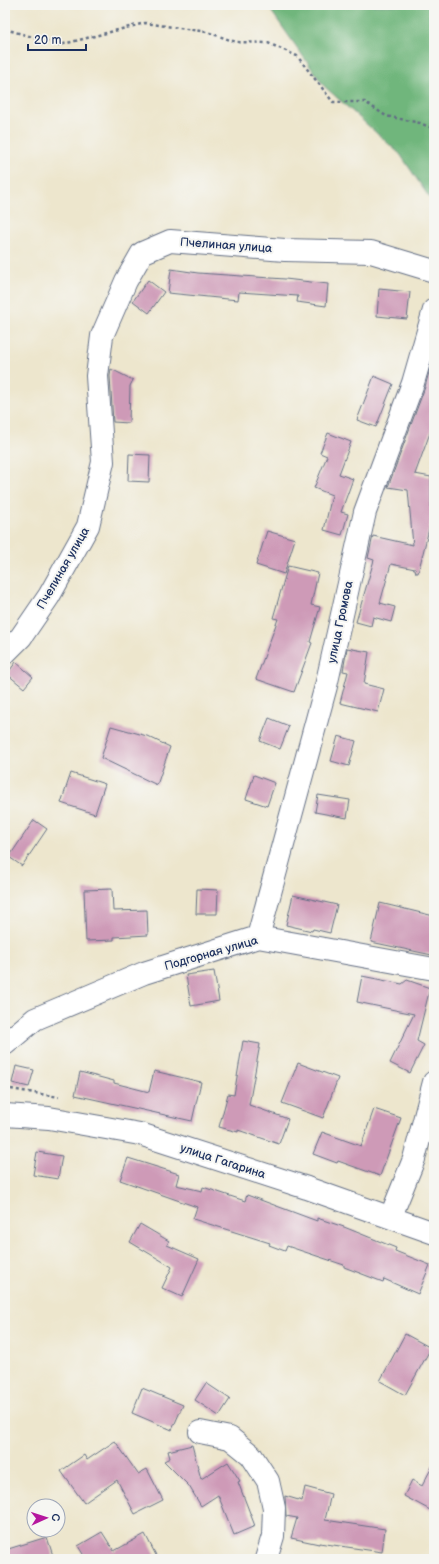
<svg xmlns="http://www.w3.org/2000/svg" width="439" height="1564" font-family="'Balsamiq Sans',sans-serif">
	<style>
		.forest { fill: #6fb67c; stroke: #45726d }
		.building { fill: #ce9ab7 }
		.lines { fill: none; stroke-linecap: round; stroke-linejoin: round }
		.minor-casing { stroke: #646f85; stroke-width: 24 }
		.path { stroke: #646f85; stroke-width: 2.5; stroke-dasharray: 3 3; stroke-linecap: butt }
		.minor { stroke: #fff; stroke-width: 22 }
		.labels { text-anchor: middle; stroke-width: 4; stroke-linejoin: round; paint-order: stroke }
		.street-label { font-size: 12px; fill: #1b2f5e; stroke: #f6f6f2 }
	</style>
	<rect width="100%" height="100%" fill="#f6f6f2"/>
	<filter id="ink" filterUnits="userSpaceOnUse"><feTurbulence type="fractalNoise" baseFrequency=".025" numOctaves="2"/><feDisplacementMap in="SourceGraphic" scale="8" xChannelSelector="R" yChannelSelector="G"/><feConvolveMatrix kernelMatrix="1 2 1 2 8 2 1 2 1" color-interpolation-filters="sRGB"/></filter>
	<filter id="wash" filterUnits="userSpaceOnUse"><feTurbulence type="fractalNoise" baseFrequency=".012" numOctaves="4" result="noise"/><feDisplacementMap in="SourceGraphic" scale="16" xChannelSelector="R" yChannelSelector="G"/><feGaussianBlur stdDeviation="0.9" result="paint"/><feColorMatrix in="noise" values="0 0 0 0 0 0 0 0 0 0 0 0 0 0 0 0 0 1.4 0 .05"/><feComposite in="paint" operator="in"/></filter>
	<g filter="url(#wash)">
		<rect width="100%" height="100%" fill="#ede6cd"/>
		<polygon class="forest" points="267,5 434,5 434,198 429,197 400,154 324,86"/>
		<g id="blocks">
			<g class="building">
				<polygon points="171,269 198,273 285,279 328,284 326,306 297,302 298,296 239,292 238,300 168,293"/>
				<polygon points="148,280 164,292 149,313 133,301"/>
				<polygon points="379,289 410,292 407,319 377,316"/>
				<polygon points="432,361 434,362 434,422 415,474 431,477 431,521 418,573 416,573 415,569 391,564 380,603 395,607 391,622 373,617 371,626 356,622 374,560 368,558 373,536 413,545 408,490 388,487 425,387"/>
				<polygon points="111,369 133,380 130,386 129,423 113,422 110,376"/>
				<polygon points="374,376 393,384 376,427 357,420"/>
				<polygon points="328,433 351,442 339,474 353,479 341,512 348,514 342,535 324,530 332,495 314,488 327,456 320,453"/>
				<polygon points="129,454 150,455 149,482 128,481"/>
				<polygon points="267,531 295,539 284,574 256,565"/>
				<polygon points="288,566 318,573 311,605 320,607 310,642 312,643 294,692 256,679 278,619 273,618"/>
				<polygon points="347,648 369,652 364,684 384,689 378,712 340,703 348,672 343,671"/>
				<polygon points="16,662 33,677 24,688 7,674"/>
				<polygon points="269,718 289,726 280,749 260,741"/>
				<polygon points="111,726 147,736 170,747 157,785 101,758"/>
				<polygon points="338,736 356,741 349,766 331,761"/>
				<polygon points="71,773 105,784 95,814 61,803"/>
				<polygon points="254,775 275,783 267,806 246,799"/>
				<polygon points="318,795 350,800 347,818 315,812"/>
				<polygon points="34,820 47,829 22,866 9,857"/>
				<polygon points="112,889 113,911 147,910 148,935 114,937 114,940 86,941 84,890"/>
				<polygon points="197,889 218,890 217,914 196,914"/>
				<polygon points="293,895 337,905 330,933 313,929 312,931 286,925"/>
				<polygon points="380,903 434,916 434,946 432,955 371,942"/>
				<polygon points="214,971 219,1001 191,1006 186,975"/>
				<polygon points="362,976 402,984 407,980 430,988 417,1041 424,1045 410,1073 390,1063 414,1014 357,1002"/>
				<polygon points="243,1041 260,1044 249,1105 288,1119 279,1144 238,1130 238,1132 219,1127 228,1094 234,1095"/>
				<polygon points="298,1063 338,1078 323,1118 282,1103"/>
				<polygon points="16,1066 34,1070 29,1087 12,1083"/>
				<polygon points="154,1071 201,1082 192,1121 75,1095 80,1072 114,1081 114,1083 149,1092"/>
				<polygon points="374,1109 401,1118 380,1176 338,1161 337,1163 313,1154 322,1132 361,1146"/>
				<polygon points="37,1152 62,1156 58,1179 33,1175"/>
				<polygon points="128,1158 179,1174 176,1185 202,1191 203,1187 245,1201 247,1195 317,1221 317,1218 344,1227 396,1248 395,1251 430,1265 418,1294 384,1279 383,1282 344,1267 344,1265 287,1246 285,1251 269,1245 270,1243 193,1219 197,1207 120,1180"/>
				<polygon points="140,1224 169,1241 167,1245 199,1259 182,1297 162,1288 172,1267 130,1242"/>
				<polygon points="405,1334 431,1348 405,1395 380,1381"/>
				<polygon points="206,1383 230,1399 219,1416 195,1400"/>
				<polygon points="142,1388 183,1405 172,1430 132,1413"/>
				<polygon points="115,1441 138,1474 147,1469 163,1500 135,1514 117,1480 84,1503 61,1471 84,1455 87,1460"/>
				<polygon points="192,1445 201,1479 228,1462 240,1481 238,1482 255,1526 234,1535 218,1495 201,1506 189,1486 164,1461 170,1458 168,1451"/>
				<polygon points="434,1463 434,1501 430,1510 404,1496 412,1480 422,1486"/>
				<polygon points="305,1487 331,1494 325,1520 385,1529 382,1552 319,1543 319,1544 291,1538 297,1518 286,1516 285,1496 302,1501"/>
				<polygon points="102,1532 114,1551 145,1534 158,1559 86,1559 78,1546"/>
				<polygon points="47,1537 54,1559 5,1559 5,1550"/>
			</g>
		</g>
	</g>
	<g filter="url(#ink)">
		<use href="#blocks" fill-opacity="0" stroke="#646f85" stroke-width="1"/>
		<g class="lines">
			<g class="minor-casing">
				<g id="minor">
					<polyline points="5,653 21,637 49,596 88,526 103,462 97,376 102,336 126,281 142,253 170,241 285,250 371,252 434,271"/>
					<polyline points="258,937 326,686 365,512 413,383 434,310"/>
					<polyline points="5,1044 35,1019 144,973 258,937 434,969"/>
					<polyline points="5,1115 49,1118 140,1134 307,1188 434,1233"/>
					<polyline points="391,1216 414,1159 434,1082"/>
					<polyline points="200,1432 230,1438 251,1455 268,1481 274,1508 273,1536 266,1559"/>
				</g>
			</g>
			<g class="path">
				<polyline points="5,29 60,45 145,23 207,32 236,42 268,43 297,56 333,102 365,102 386,116 420,123 434,129"/>
				<polyline points="5,1088 59,1097"/>
			</g>
			<use href="#minor" class="minor"/>
		</g>
	</g>
	<g class="labels">
		<g class="street-label">
			<text transform="translate(226 245) rotate(4)" y="4">Пчелиная улица</text>
			<text transform="translate(63 568) rotate(-60)" y="4">Пчелиная улица</text>
			<text transform="translate(340 622) rotate(-78)" y="4">улица Громова</text>
			<text transform="translate(211 953) rotate(-16)" y="4">Подгорная улица</text>
			<text transform="translate(223 1161) rotate(18)" y="4">улица Гагарина</text>
		</g>
	</g>
	<rect width="439" height="1564" fill="none" stroke="#f6f6f2" stroke-width="20"/>
	<g transform="translate(46 1518) rotate(87)"><circle r="19" fill="#f6f6f2" stroke="#9ea6b7"/>
	<path d="M0-3L7 15L0 10L-7 15Z" fill="#b5179e"/>
	<text y="-6" font-size="11" font-weight="bold" text-anchor="middle" fill="#1b2f5e">С</text>
	</g>
	<path d="M28 44v6h58v-6" fill="none" stroke="#1b2f5e" stroke-width="2"/>
	<text x="34" y="44" font-size="12" fill="#1b2f5e" stroke="#f6f6f2" stroke-width="3" paint-order="stroke">20 m</text>
</svg>
